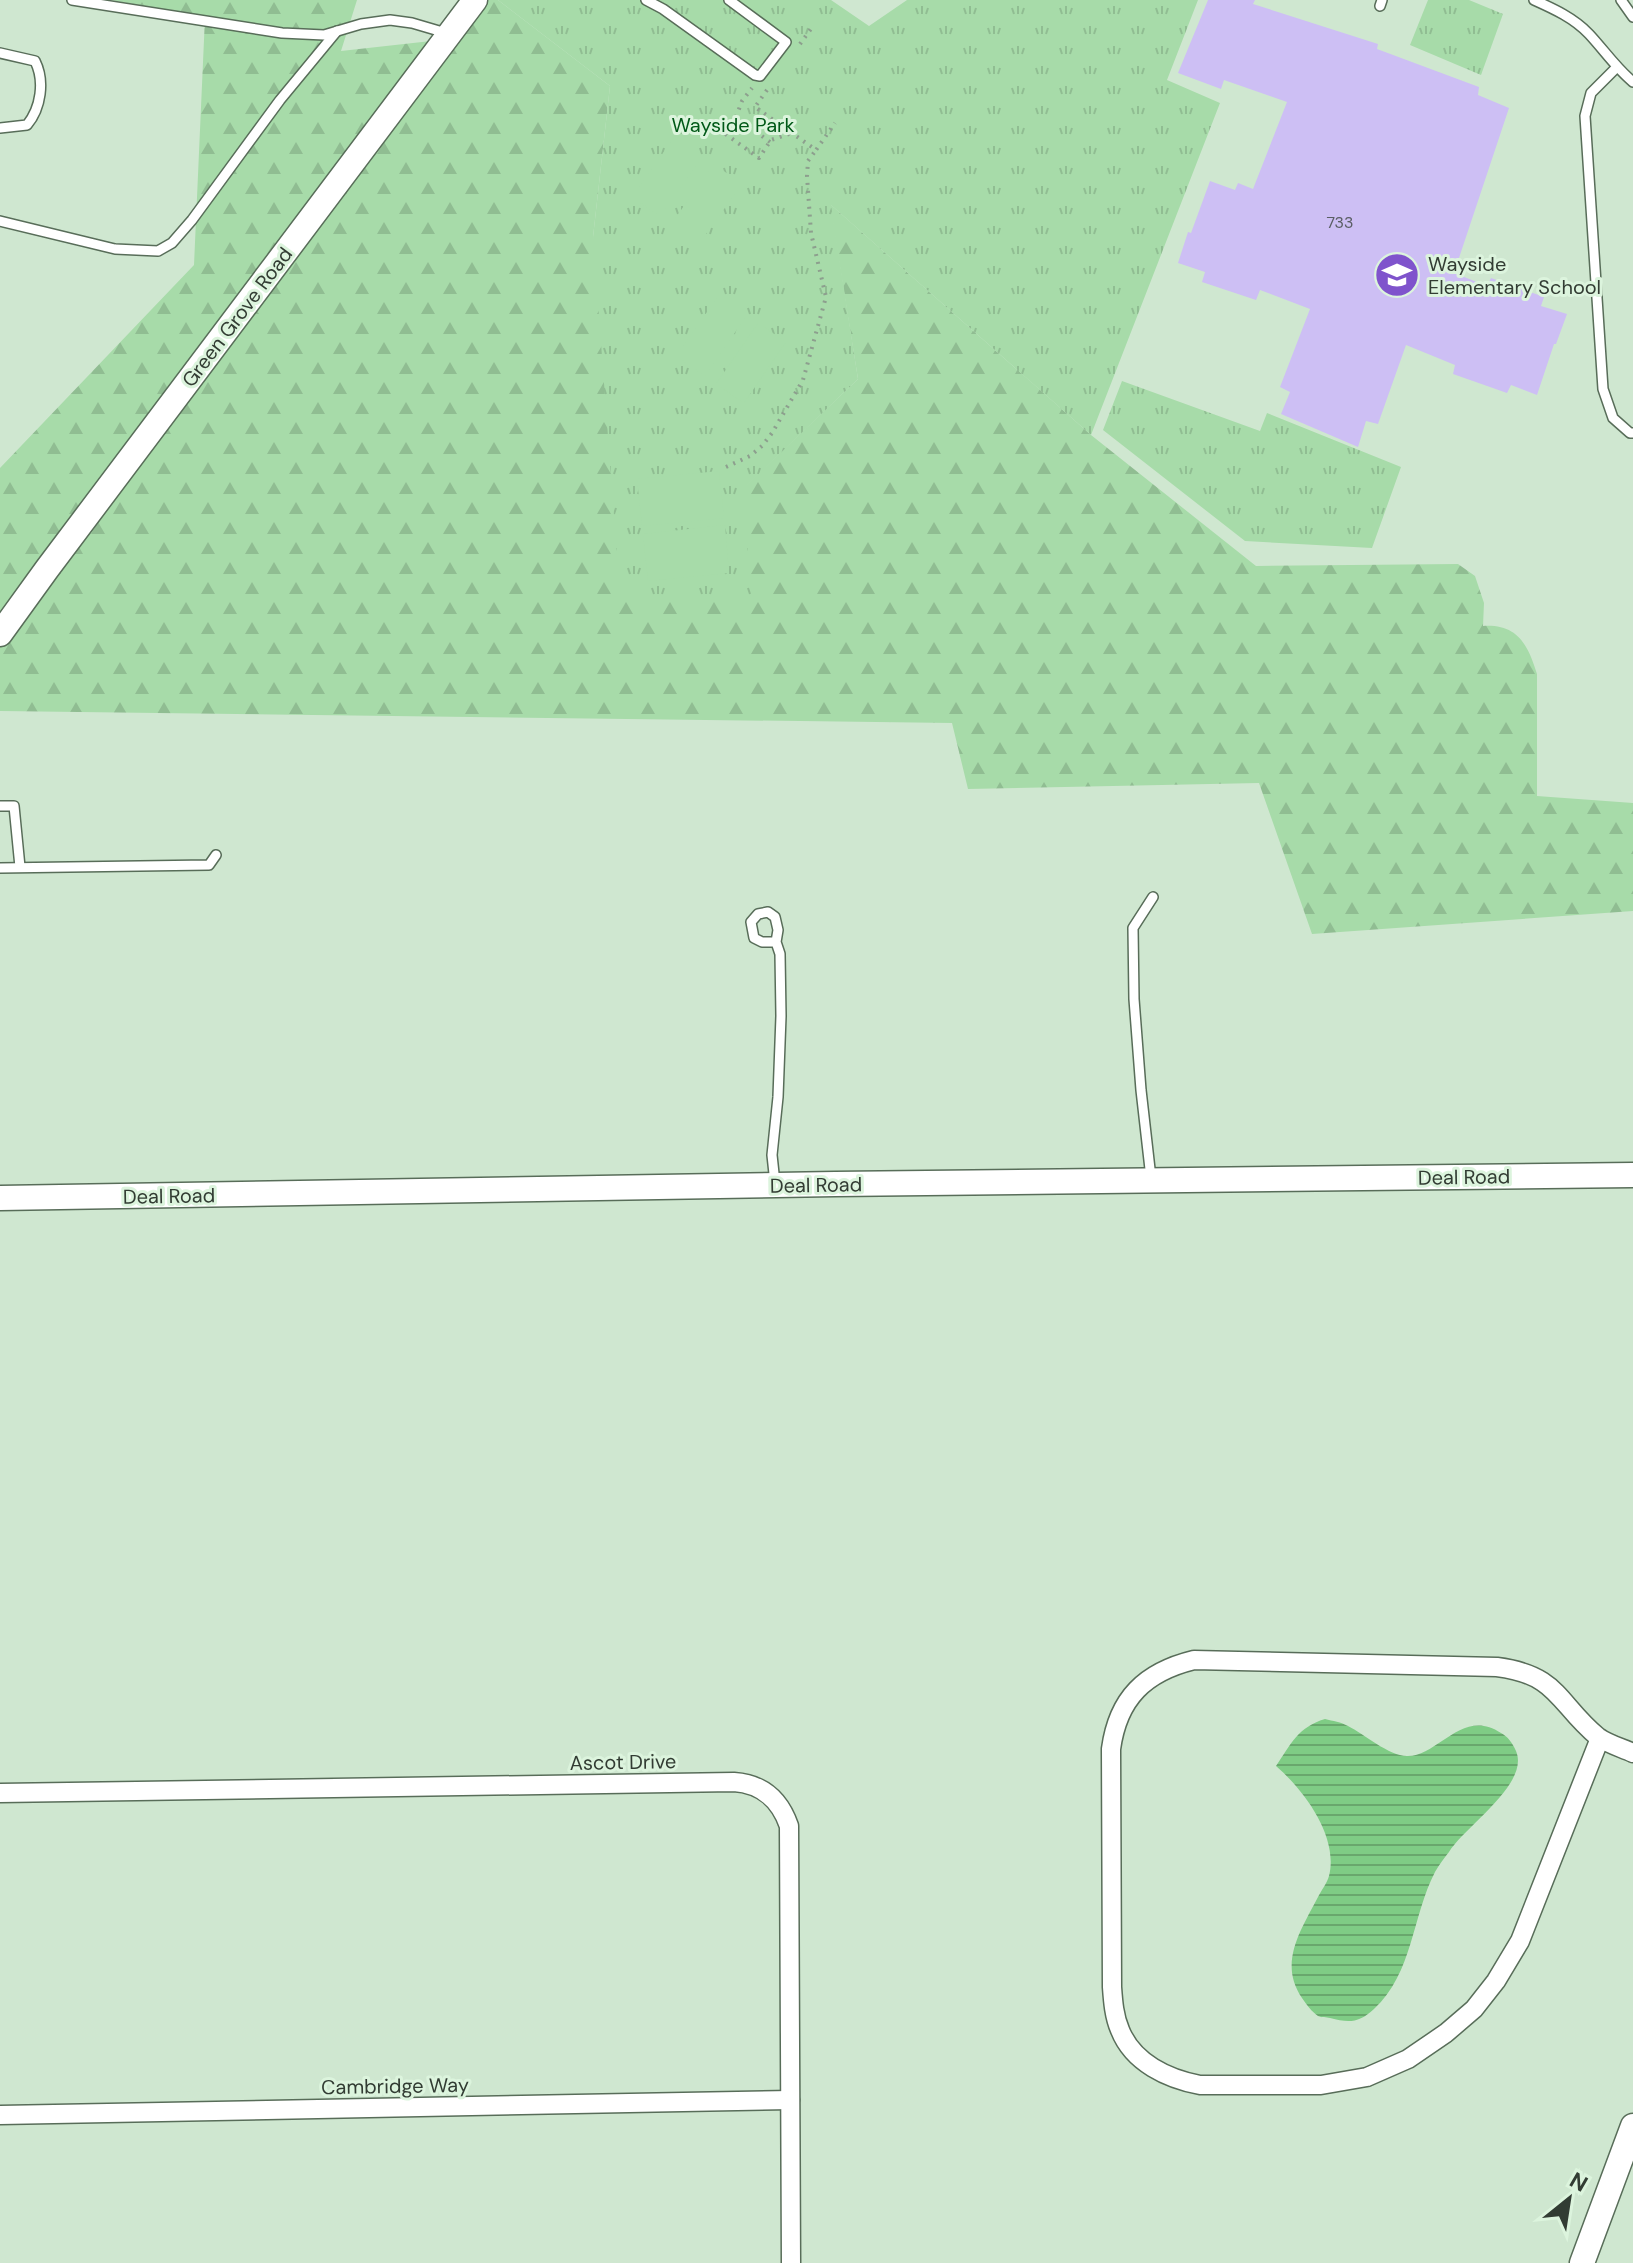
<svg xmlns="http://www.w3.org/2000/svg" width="1633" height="2263" font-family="'DM Sans',sans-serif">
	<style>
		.forest { fill: url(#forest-firs) }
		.park { fill: url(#park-tufts) }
		.pitch { fill: #a7dba9 }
		.water { fill: url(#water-rules) }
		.building { fill: #cdbff4 }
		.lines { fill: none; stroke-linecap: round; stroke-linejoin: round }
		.lane-casing { stroke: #586d59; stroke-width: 12 }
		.street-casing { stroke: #586d59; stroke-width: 21 }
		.secondary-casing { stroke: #586d59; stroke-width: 27 }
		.path { stroke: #8d9f8e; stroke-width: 4; stroke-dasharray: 2 6; stroke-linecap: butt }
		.lane { stroke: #fff; stroke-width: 9 }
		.street { stroke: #fff; stroke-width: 18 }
		.secondary { stroke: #fff; stroke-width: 24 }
		.labels { text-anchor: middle; stroke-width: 6; stroke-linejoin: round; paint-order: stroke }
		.number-label { font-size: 16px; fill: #595d63 }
		.park-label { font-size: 20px; fill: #005917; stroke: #dcf4dd }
		.poi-label { font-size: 20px; fill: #323c33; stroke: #dcf4dd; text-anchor: start }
		.street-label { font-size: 20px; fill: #323c33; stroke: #dcf4dd }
	</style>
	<defs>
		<pattern id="forest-firs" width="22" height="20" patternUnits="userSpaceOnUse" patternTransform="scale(2)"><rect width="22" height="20" fill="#a7dba9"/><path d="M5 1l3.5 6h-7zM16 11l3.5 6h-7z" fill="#90bd92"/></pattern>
		<pattern id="park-tufts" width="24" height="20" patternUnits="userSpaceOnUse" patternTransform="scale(2)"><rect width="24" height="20" fill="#a7dba9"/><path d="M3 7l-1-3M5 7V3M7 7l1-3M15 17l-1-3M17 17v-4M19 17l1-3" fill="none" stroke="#90bd92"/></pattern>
		<pattern id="water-rules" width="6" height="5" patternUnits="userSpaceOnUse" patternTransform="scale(2)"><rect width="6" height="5" fill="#7fcc85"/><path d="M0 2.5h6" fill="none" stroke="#69a76d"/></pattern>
	</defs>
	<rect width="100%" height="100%" fill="#cfe7d0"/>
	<path class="forest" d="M111 0H357L341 51 440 40 489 0H498L610 86 593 237 751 595 741 490 858 379 830 204 1091 435 1256 566 1458 564 1475 576 1484 603 1483 626C1518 624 1528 645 1537 674V796L1633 803V911L1312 934 1259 783 968 789 952 723 0 711V468L194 265 205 17Z"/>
	<g class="park">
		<polygon points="498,0 831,0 869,26 907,0 1198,0 1167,80 1220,103 1091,435 831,205 858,379 742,490 752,595 620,596 593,237 610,86"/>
		<polygon points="1428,0 1469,0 1503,14 1481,75 1410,45"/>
		<polygon points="1122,381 1260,431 1267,413 1401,467 1372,548 1245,541 1103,430"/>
	</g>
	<g class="pitch">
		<polygon points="675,136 703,156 660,216 632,197"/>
		<polygon points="714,164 742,184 699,244 671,224"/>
		<polygon points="719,295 747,315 705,376 676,356"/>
		<polygon points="758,323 786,342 744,403 716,384"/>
		<polygon points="719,471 724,518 642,526 637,479"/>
		<polygon points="725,525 729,573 648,581 643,534"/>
	</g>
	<path class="water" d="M1325 1719C1333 1721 1341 1722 1348 1726 1364 1734 1389 1756 1407 1756 1438 1757 1462 1707 1501 1733 1508 1737 1512 1742 1516 1751 1530 1784 1465 1826 1449 1852 1444 1858 1439 1865 1435 1872 1412 1916 1413 1973 1374 2009 1359 2023 1349 2023 1330 2018 1326 2017 1322 2018 1318 2016 1312 2012 1306 2004 1302 1998 1278 1963 1301 1930 1318 1897 1321 1891 1327 1883 1329 1876 1339 1837 1304 1790 1276 1766 1291 1744 1298 1727 1325 1719Z"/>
	<polygon class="building" points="1208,0 1255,0 1253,4 1378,44 1377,49 1479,87 1478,95 1509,108 1454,273 1487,286 1491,278 1544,297 1541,306 1567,314 1556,344 1554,344 1537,395 1511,385 1507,393 1453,374 1455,365 1406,345 1378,424 1366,421 1358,447 1281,414 1290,392 1280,387 1310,309 1260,290 1256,300 1202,282 1205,272 1178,263 1188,232 1191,233 1210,181 1235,190 1238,183 1253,189 1287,102 1224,80 1221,89 1178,73"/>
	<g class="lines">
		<g class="lane-casing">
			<g id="lane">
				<polyline points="72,0 282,33 324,35 361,24 390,20 412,23 446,33"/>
				<polyline points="646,0 663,9 755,75 760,76 786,42 729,0"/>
				<path d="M1534 0C1554 9 1574 18 1589 34 1604 50 1616 68 1633 82"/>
				<polyline points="1621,0 1633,17"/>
				<polyline points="1380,6 1382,0"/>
				<path d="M0 53 35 61C45 81 41 108 27 125L0 128"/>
				<polyline points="1616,68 1591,93 1585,116 1603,389 1613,418 1630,433 1633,433"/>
				<polyline points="0,221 115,249 158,251 172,243 192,220 280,100 337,31"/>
				<polyline points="0,806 14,806 20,867"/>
				<polyline points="0,868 209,865 216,855"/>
				<polyline points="1151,1178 1141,1090 1134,999 1133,928 1153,897"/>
				<polyline points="775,1183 772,1155 778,1097 781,1016 780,954 776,942 778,930 775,917 768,912 758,914 751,922 754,938 762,942 776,942"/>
			</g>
		</g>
		<g class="street-casing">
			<g id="street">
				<path d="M1600 1738 1520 1941 1496 1981 1474 2009 1446 2033 1408 2059 1367 2077 1321 2085H1200C1168 2079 1133 2063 1120 2030 1114 2016 1113 2001 1112 1987L1111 1749C1118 1698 1145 1672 1194 1660L1497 1667C1559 1675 1557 1703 1598 1737 1608 1744 1622 1748 1633 1753"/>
				<path d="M0 1793 734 1782C763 1784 780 1800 789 1826L791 2263"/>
				<polyline points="0,2115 790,2100"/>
			</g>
		</g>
		<g class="secondary-casing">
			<g id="secondary">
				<polyline points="0,634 47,569 475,0"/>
				<polyline points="0,1198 835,1184 1633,1175"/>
				<polyline points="1582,2263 1633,2126"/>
			</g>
		</g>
		<g class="path">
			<polyline points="800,44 813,26"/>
			<polyline points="767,90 755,107 816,150 835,123"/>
			<polyline points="736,117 742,101 752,88"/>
			<polyline points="770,142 736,117 724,133 759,158 771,140 792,133"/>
			<polyline points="726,467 750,456 762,446 772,433 803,380 826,297 811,233 807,176 808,161 816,150"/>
		</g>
		<use href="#lane" class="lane"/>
		<use href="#street" class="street"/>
		<use href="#secondary" class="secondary"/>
	</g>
	<defs>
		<g id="school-disc" transform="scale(2.3)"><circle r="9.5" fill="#7f53cc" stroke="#dcf4dd"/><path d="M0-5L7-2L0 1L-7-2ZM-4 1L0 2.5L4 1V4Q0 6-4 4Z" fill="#fff"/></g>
	</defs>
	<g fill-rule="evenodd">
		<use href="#school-disc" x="1397" y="275"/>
	</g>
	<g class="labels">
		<g class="number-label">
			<text x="1340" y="228">733</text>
		</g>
		<g class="park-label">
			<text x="733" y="132">Wayside Park</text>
		</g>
		<g class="poi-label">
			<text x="1428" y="271">Wayside<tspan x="1428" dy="23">Elementary School</tspan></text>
		</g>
		<g class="street-label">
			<text transform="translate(237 317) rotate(-53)" y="7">Green Grove Road</text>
			<text transform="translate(1464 1177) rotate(-1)" y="7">Deal Road</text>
			<text transform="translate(816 1185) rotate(-1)" y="7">Deal Road</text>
			<text transform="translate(169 1196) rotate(-1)" y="7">Deal Road</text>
			<text transform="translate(623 1762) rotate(-1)" y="7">Ascot Drive</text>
			<text transform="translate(395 2086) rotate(-1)" y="7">Cambridge Way</text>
		</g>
	</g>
	<g transform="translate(1569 2199) rotate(30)" stroke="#dcf4dd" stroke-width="6" paint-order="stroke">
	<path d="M0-6L14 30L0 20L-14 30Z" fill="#323c33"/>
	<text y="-12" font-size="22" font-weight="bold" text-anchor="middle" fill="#323c33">N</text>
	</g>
</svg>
